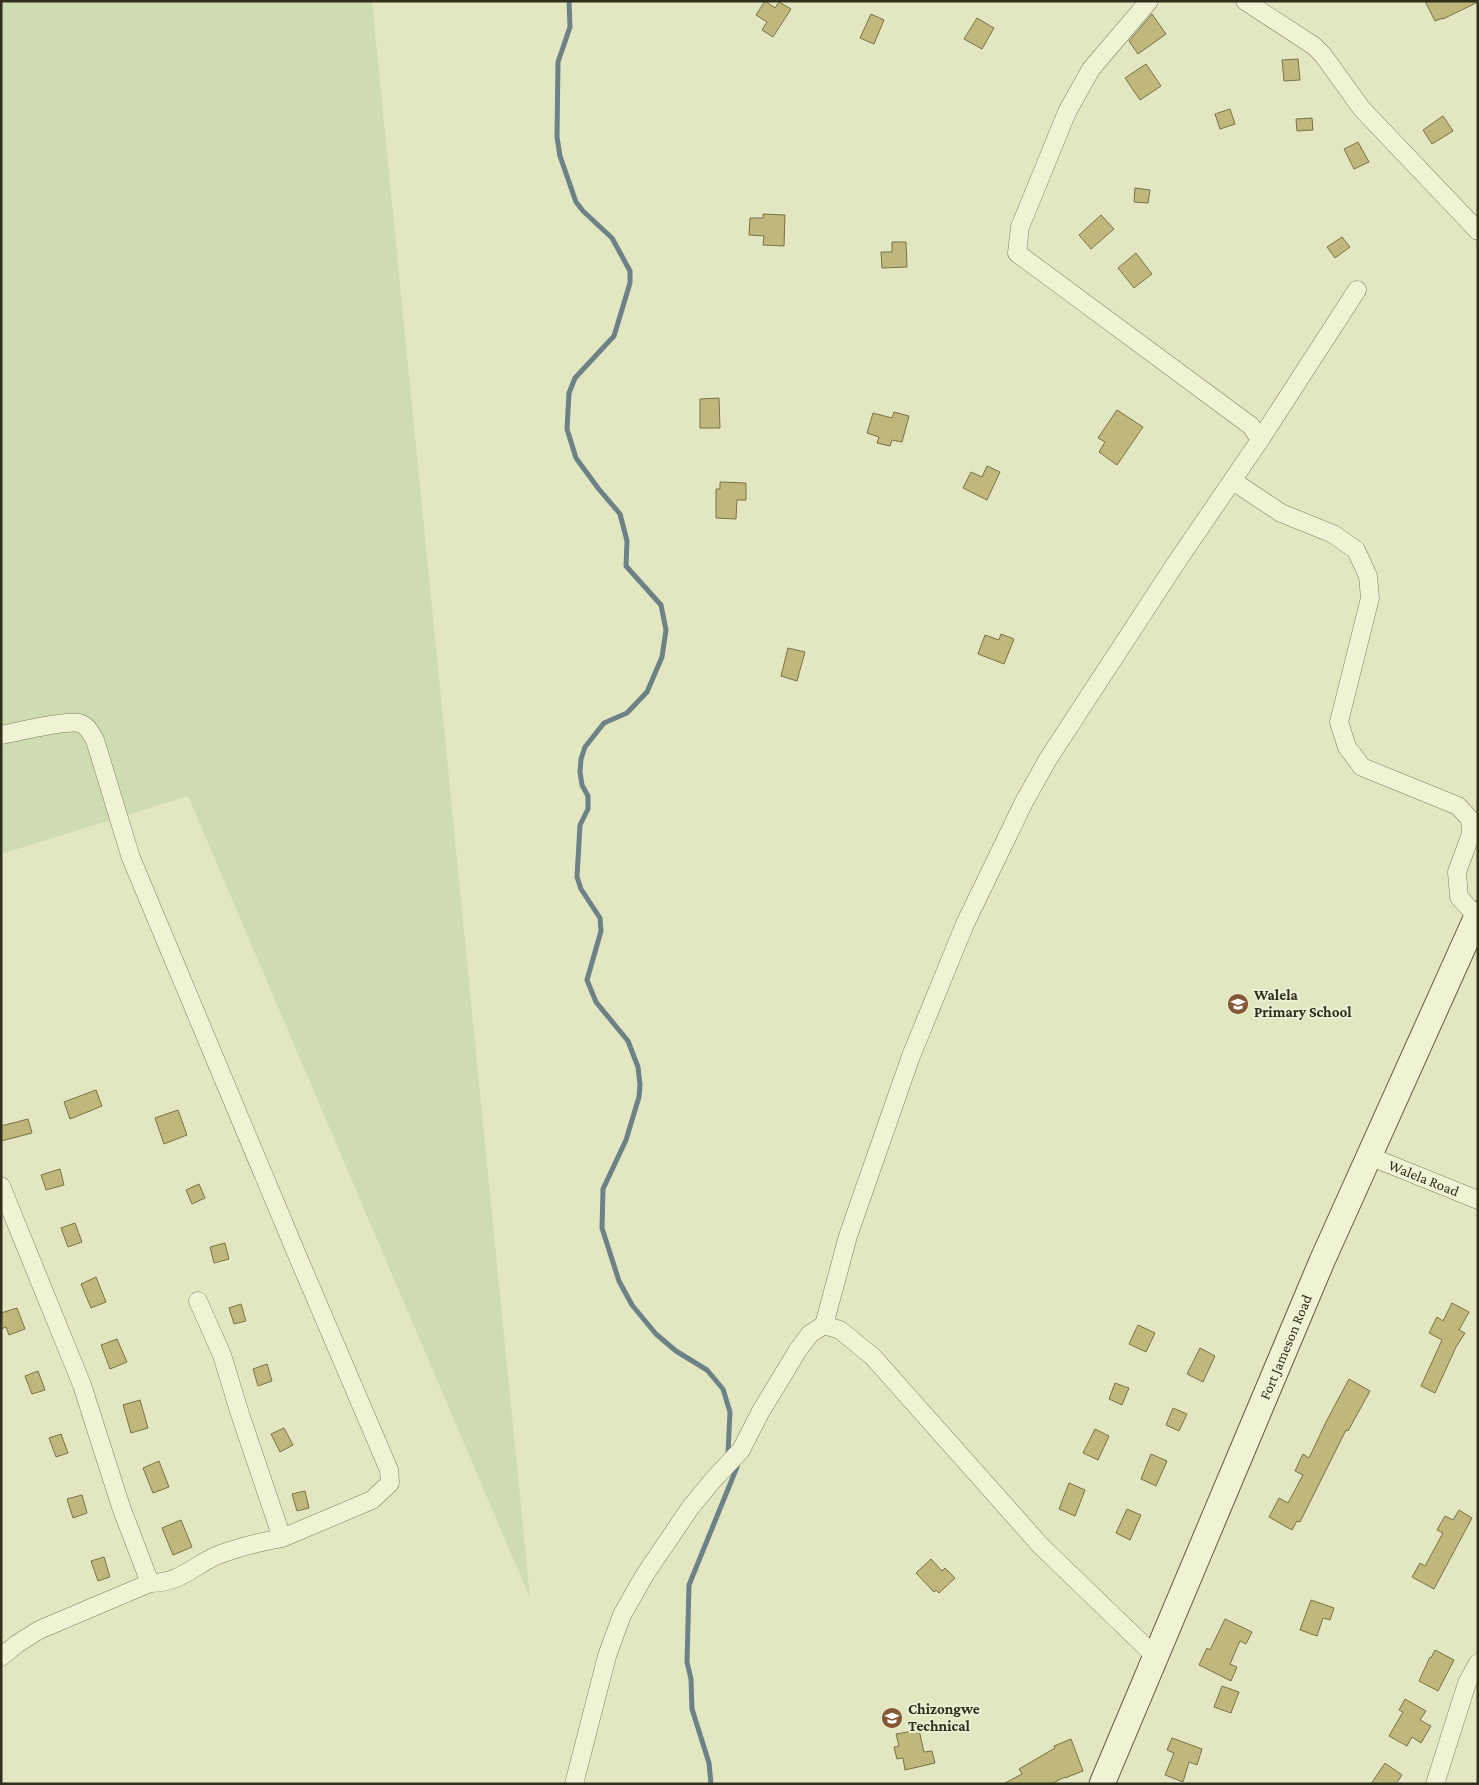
<svg xmlns="http://www.w3.org/2000/svg" width="1479" height="1785" font-family="'Crimson Pro',serif">
	<style>
		.farmland { fill: #cfdbb1 }
		.lines { fill: none; stroke-linecap: round; stroke-linejoin: round }
		.stream { stroke: #6d8287; stroke-width: 5 }
		.building { fill: #c0b77d; stroke: #7a7245 }
		.street-casing { stroke: #7e7e5c; stroke-width: 19 }
		.secondary-casing { stroke: #605e3f; stroke-width: 27 }
		.street { stroke: #eff3d4; stroke-width: 18 }
		.secondary { stroke: #eff3d4; stroke-width: 25 }
		.labels { text-anchor: middle; stroke-width: 4; stroke-linejoin: round; paint-order: stroke }
		.poi-label { font-size: 15px; font-weight: bold; fill: #302f1e; stroke: #ebefd1; text-anchor: start }
		.street-label { font-size: 15px; fill: #302f1e; stroke: #ebefd1 }
	</style>
	<rect width="100%" height="100%" fill="#e2e7c2"/>
	<polygon class="farmland" points="1,1 372,1 530,1598 188,796 1,854"/>
	<g class="lines">
		<g class="stream">
			<polyline points="569,1 570,27 558,62 557,137 560,156 576,202 583,211 612,238 630,271 630,283 614,336 575,378 569,393 567,429 576,458 598,488 620,514 627,541 626,566 661,605 666,630 662,657 647,692 627,713 604,723 585,747 581,759 580,772 582,785 588,796 588,809 580,825 577,877 581,889 600,918 601,931 587,980 596,1002 628,1041 638,1067 640,1085 639,1097 626,1140 603,1189 602,1228 619,1281 632,1305 656,1334 676,1351 707,1370 723,1389 730,1412 728,1453"/>
			<polyline points="711,1784 709,1763 692,1709 691,1679 687,1662 689,1585 737,1467"/>
		</g>
	</g>
	<g class="building">
		<polygon points="765,1 775,8 779,2 791,9 773,37 762,30 767,22 756,15"/>
		<polygon points="1425,1 1478,1 1478,2 1443,19 1443,18 1435,21"/>
		<polygon points="871,14 884,20 874,44 860,38"/>
		<polygon points="1152,14 1166,34 1138,54 1129,41"/>
		<polygon points="977,18 994,28 982,49 964,39"/>
		<polygon points="1298,59 1300,80 1284,81 1282,60"/>
		<polygon points="1146,64 1161,86 1140,100 1125,78"/>
		<polygon points="1230,109 1235,124 1220,129 1215,114"/>
		<polygon points="1443,116 1453,131 1432,144 1423,130"/>
		<polygon points="1312,118 1313,130 1297,131 1296,119"/>
		<polygon points="1358,142 1369,162 1354,169 1344,149"/>
		<polygon points="1135,188 1150,190 1148,203 1134,202"/>
		<polygon points="763,214 785,215 784,246 763,245 764,236 749,235 750,218 763,218"/>
		<polygon points="1101,215 1114,229 1091,249 1079,235"/>
		<polygon points="1342,237 1350,247 1335,258 1327,247"/>
		<polygon points="892,242 906,242 907,267 882,268 881,252 892,252"/>
		<polygon points="1136,253 1152,274 1134,288 1118,268"/>
		<polygon points="719,398 720,428 700,428 700,399"/>
		<polygon points="1117,410 1143,427 1117,465 1099,452 1105,442 1098,438"/>
		<polygon points="894,412 909,416 902,442 892,440 890,446 877,443 879,437 867,433 873,413 892,418"/>
		<polygon points="987,466 1000,472 987,500 963,488 971,472 982,477"/>
		<polygon points="720,482 746,483 746,500 737,500 736,519 716,518 716,489 720,489"/>
		<polygon points="1001,634 1014,639 1004,664 978,654 985,635 999,640"/>
		<polygon points="788,648 805,652 797,681 781,676"/>
		<polygon points="96,1090 102,1106 70,1119 64,1102"/>
		<polygon points="178,1110 187,1135 164,1144 155,1118"/>
		<polygon points="28,1119 32,1133 1,1141 1,1126"/>
		<polygon points="60,1169 64,1185 46,1190 41,1175"/>
		<polygon points="199,1184 205,1198 192,1204 186,1190"/>
		<polygon points="75,1223 82,1242 68,1247 61,1228"/>
		<polygon points="225,1243 229,1259 214,1263 210,1247"/>
		<polygon points="96,1277 106,1302 91,1308 81,1284"/>
		<polygon points="1452,1303 1469,1312 1459,1330 1465,1333 1456,1347 1435,1393 1421,1386 1442,1340 1429,1333 1437,1317 1443,1321"/>
		<polygon points="241,1304 246,1321 234,1324 229,1308"/>
		<polygon points="17,1308 25,1329 9,1335 6,1327 1,1329 1,1313"/>
		<polygon points="1138,1325 1155,1333 1146,1352 1129,1344"/>
		<polygon points="117,1339 127,1362 110,1369 101,1345"/>
		<polygon points="1200,1348 1215,1356 1203,1382 1187,1374"/>
		<polygon points="267,1364 272,1381 258,1386 253,1369"/>
		<polygon points="38,1371 45,1390 32,1394 25,1376"/>
		<polygon points="1349,1379 1370,1391 1348,1431 1346,1430 1300,1522 1297,1521 1292,1530 1269,1517 1279,1498 1288,1503 1303,1475 1295,1471 1303,1454 1309,1458 1327,1420"/>
		<polygon points="1115,1383 1129,1388 1122,1405 1109,1399"/>
		<polygon points="140,1400 148,1428 131,1433 123,1405"/>
		<polygon points="1173,1408 1187,1414 1179,1431 1166,1425"/>
		<polygon points="284,1428 293,1445 280,1452 271,1434"/>
		<polygon points="1095,1429 1109,1436 1098,1460 1083,1453"/>
		<polygon points="61,1434 68,1453 56,1457 49,1438"/>
		<polygon points="1151,1454 1167,1461 1156,1486 1141,1479"/>
		<polygon points="159,1461 169,1487 153,1493 143,1468"/>
		<polygon points="1069,1483 1085,1490 1075,1516 1059,1509"/>
		<polygon points="305,1491 309,1508 297,1511 292,1494"/>
		<polygon points="82,1495 87,1513 73,1518 67,1499"/>
		<polygon points="1127,1509 1141,1515 1130,1540 1116,1533"/>
		<polygon points="1459,1510 1472,1518 1434,1589 1412,1577 1420,1563 1425,1566 1443,1533 1437,1530 1445,1516 1453,1520"/>
		<polygon points="181,1520 192,1547 173,1555 162,1528"/>
		<polygon points="104,1557 110,1577 98,1581 91,1561"/>
		<polygon points="931,1559 942,1571 945,1568 955,1578 939,1593 936,1590 934,1592 916,1573"/>
		<polygon points="1311,1600 1334,1608 1330,1620 1323,1618 1317,1636 1300,1630"/>
		<polygon points="1225,1619 1252,1632 1246,1644 1240,1641 1230,1664 1237,1667 1231,1681 1199,1665 1207,1648 1210,1650"/>
		<polygon points="1435,1650 1454,1660 1438,1691 1419,1681 1430,1657 1431,1658"/>
		<polygon points="1222,1686 1239,1692 1231,1713 1214,1707"/>
		<polygon points="1405,1699 1426,1711 1420,1720 1431,1726 1421,1743 1412,1737 1407,1746 1389,1736 1403,1712 1399,1710"/>
		<polygon points="919,1730 924,1752 932,1751 935,1763 905,1770 903,1758 897,1759 894,1747 899,1746 896,1734"/>
		<polygon points="1172,1738 1202,1749 1197,1765 1189,1762 1183,1782 1165,1775 1174,1753 1167,1750"/>
		<polygon points="1071,1739 1083,1771 1065,1778 1065,1777 1051,1784 1003,1784 1022,1774 1019,1769 1055,1748 1054,1746"/>
		<polygon points="1385,1763 1402,1775 1396,1784 1371,1784"/>
	</g>
	<g class="lines">
		<g class="street-casing">
			<g id="street">
				<polyline points="1149,1 1091,69 1067,112 1020,227 1017,253 1251,426 1260,440"/>
				<polyline points="1245,1 1314,46 1323,55 1362,109 1478,231"/>
				<polyline points="1233,481 1281,513 1333,534 1356,550 1368,576 1370,598 1339,722 1347,747 1362,767 1458,806 1470,819 1471,834 1457,872 1459,897 1478,918"/>
				<path d="M1 735C17 732 66 720 79 723 87 725 91 733 95 740L131 858 295 1250 389 1470 390 1483 372 1500 282 1538"/>
				<path id="s1" d="M1369 1156 1478 1200"/>
				<polyline points="1,1186 82,1385 121,1507 150,1583 39,1630 17,1644 1,1657"/>
				<polyline points="824,1325 848,1236 911,1056 965,924 1024,802 1048,759 1176,563 1260,440 1357,290"/>
				<path d="M150 1583C181 1583 192 1566 218 1555 239 1547 260 1542 282 1538L240 1414 222 1355 198 1301"/>
				<polyline points="574,1784 607,1656 622,1615 644,1576 690,1508 713,1480 741,1450 761,1411 798,1350 810,1334 824,1325 840,1330 873,1357 1041,1546 1156,1657"/>
				<polyline points="1435,1784 1467,1683 1478,1663"/>
			</g>
		</g>
		<g class="secondary-casing">
			<g id="secondary">
				<path id="s2" d="M1102 1784 1322 1261 1478 914"/>
			</g>
		</g>
		<use href="#street" class="street"/>
		<use href="#secondary" class="secondary"/>
	</g>
	<defs>
		<g id="school-disc" transform="scale(1.125)"><circle r="9.5" fill="#855734" stroke="#ebefd1"/><path d="M0-5L7-2L0 1L-7-2ZM-4 1L0 2.5L4 1V4Q0 6-4 4Z" fill="#fff"/></g>
	</defs>
	<g fill-rule="evenodd">
		<use href="#school-disc" x="1238" y="1004"/>
		<use href="#school-disc" x="892" y="1718"/>
	</g>
	<g class="labels">
		<g class="poi-label">
			<text x="1254" y="1000">Walela<tspan x="1254" dy="17">Primary School</tspan></text>
			<text x="908" y="1714">Chizongwe<tspan x="908" dy="17">Technical</tspan></text>
		</g>
		<g class="street-label">
			<text dy="5" stroke="none"><textPath href="#s1" startOffset="59">Walela Road</textPath></text>
			<text dy="5" stroke="none"><textPath href="#s2" startOffset="474">Fort Jameson Road</textPath></text>
		</g>
	</g>
	<rect width="1479" height="1785" fill="none" stroke="#302f1e" stroke-width="5"/>
</svg>
